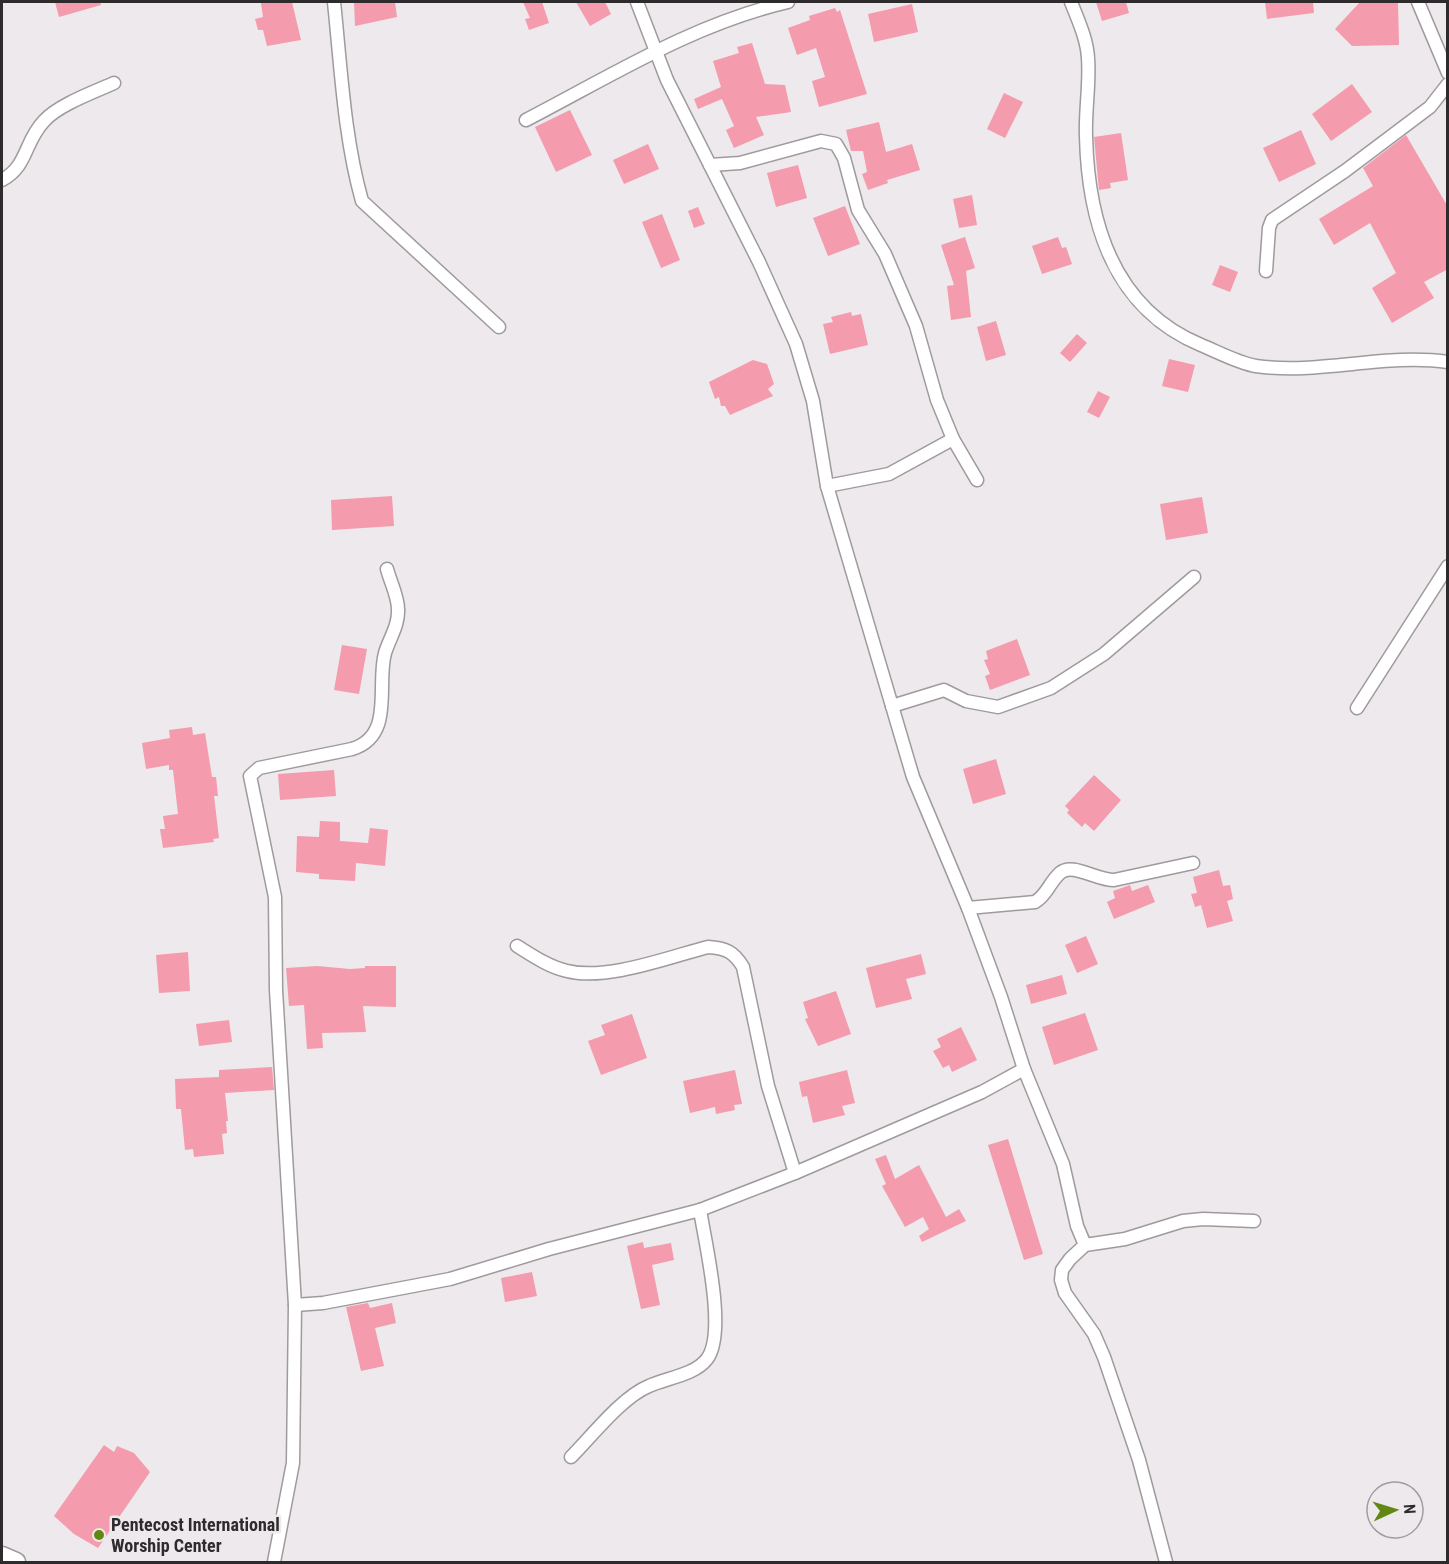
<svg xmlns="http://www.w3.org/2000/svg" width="1449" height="1564" font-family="'Roboto Condensed',sans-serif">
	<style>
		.building { fill: #f49bad }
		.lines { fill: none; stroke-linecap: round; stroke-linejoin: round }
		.street-casing { stroke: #9e9a9d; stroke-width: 15 }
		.secondary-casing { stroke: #9e9a9d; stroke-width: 21 }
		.street { stroke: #fff; stroke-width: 12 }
		.secondary { stroke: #fff; stroke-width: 18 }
		.poi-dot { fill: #608813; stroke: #eee9ec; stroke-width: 2 }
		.labels { text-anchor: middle; stroke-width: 5; stroke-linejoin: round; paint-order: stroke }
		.poi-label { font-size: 18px; font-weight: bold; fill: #2d2b2c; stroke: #eee9ec; text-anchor: start }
	</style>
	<rect width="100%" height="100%" fill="#eee9ec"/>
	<g class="building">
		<polygon points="55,2 100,2 101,5 59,17"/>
		<polygon points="292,2 301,40 267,46 263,30 258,30 255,19 263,17 261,3"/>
		<polygon points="354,2 395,2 397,17 355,26"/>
		<polygon points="523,2 542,2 549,23 529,30 525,19 530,18"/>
		<polygon points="576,2 605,2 611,14 590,26"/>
		<polygon points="1096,2 1126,2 1129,13 1102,21"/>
		<polygon points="1265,2 1313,2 1314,13 1267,19"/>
		<polygon points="1360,2 1398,2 1399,45 1352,46 1335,29"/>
		<polygon points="912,4 918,32 874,42 868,14"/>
		<polygon points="835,8 837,12 840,10 867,94 819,107 812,81 825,77 816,48 797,55 788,28 810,20 809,16"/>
		<polygon points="752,43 765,84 785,85 791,112 756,117 764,135 734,148 726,130 734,126 722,99 698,109 694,99 721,87 713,61 739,53 737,47"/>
		<polygon points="1352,84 1372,112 1331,141 1312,114"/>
		<polygon points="1004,93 1023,102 1005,138 987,129"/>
		<polygon points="570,110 592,155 556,172 535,127"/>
		<polygon points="879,122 886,152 912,144 920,170 887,180 888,183 868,190 862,174 867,172 863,151 851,151 846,130"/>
		<polygon points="1301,130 1316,164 1279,182 1263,148"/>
		<polygon points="1121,133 1128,180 1110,183 1111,188 1099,190 1094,137"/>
		<polygon points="1406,135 1448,207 1448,269 1424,282 1434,298 1392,323 1372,288 1396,273 1370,223 1334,245 1319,219 1373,186 1363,168"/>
		<polygon points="648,144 659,169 624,184 613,160"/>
		<polygon points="798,165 807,198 776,207 767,173"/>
		<polygon points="972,195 977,225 959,228 953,199"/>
		<polygon points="845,206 860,244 828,256 813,218"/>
		<polygon points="698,207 705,224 694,228 688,211"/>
		<polygon points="662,214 680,260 661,268 642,222"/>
		<polygon points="965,237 975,268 966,271 971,317 951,320 947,286 954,285 941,245"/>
		<polygon points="1058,237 1062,248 1066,247 1072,264 1042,274 1032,246"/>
		<polygon points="1220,265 1238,272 1230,292 1212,285"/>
		<polygon points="851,312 852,316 861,314 868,345 830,354 823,324 833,322 831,317"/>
		<polygon points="996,321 1006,355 986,361 977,327"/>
		<polygon points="1077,334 1087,343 1070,362 1060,353"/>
		<polygon points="1169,359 1195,365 1188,392 1162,386"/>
		<polygon points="753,360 767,364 774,384 768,389 773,396 730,415 725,406 721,406 719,397 715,399 709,382"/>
		<polygon points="1098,391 1110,397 1099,418 1087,412"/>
		<polygon points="392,496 394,526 332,530 331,500"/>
		<polygon points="1202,497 1208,533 1166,540 1160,504"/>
		<polygon points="1017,639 1030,675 990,690 985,676 990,674 984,660 988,659 986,651"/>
		<polygon points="342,645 367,649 359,694 334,690"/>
		<polygon points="192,727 193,735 205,733 212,777 216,777 218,796 214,796 219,838 213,839 214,842 163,848 160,829 165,829 163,816 178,814 173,770 169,770 169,765 146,769 142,743 170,738 169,730"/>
		<polygon points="996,759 1006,794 973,804 963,769"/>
		<polygon points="334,770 336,796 280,800 278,774"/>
		<polygon points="1094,775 1121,800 1094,831 1085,823 1082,827 1067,813 1069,810 1065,806"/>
		<polygon points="320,821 340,822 340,841 368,843 370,828 388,830 385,866 356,863 355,881 319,879 319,874 296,872 297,836 319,837"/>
		<polygon points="1219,870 1223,886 1230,885 1233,899 1227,901 1233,921 1207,928 1201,905 1195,907 1191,894 1197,893 1193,877"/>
		<polygon points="1130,885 1132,891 1148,885 1155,902 1114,919 1107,902 1115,898 1113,891"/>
		<polygon points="1086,936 1098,964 1077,973 1065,945"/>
		<polygon points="188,952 190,991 159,993 156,955"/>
		<polygon points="921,954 926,974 906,979 912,999 876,1008 866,968"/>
		<polygon points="317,966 350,969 365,968 365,966 396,966 396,1007 363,1006 366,1032 322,1033 323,1048 307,1049 304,1005 289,1006 286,968"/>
		<polygon points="1062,975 1067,994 1031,1004 1026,985"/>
		<polygon points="836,991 851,1034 818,1046 805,1019 808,1018 803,1002"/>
		<polygon points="1085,1013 1098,1050 1054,1065 1042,1027"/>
		<polygon points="632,1014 647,1058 601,1075 588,1041 605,1035 601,1025"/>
		<polygon points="229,1020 232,1042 199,1046 196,1024"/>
		<polygon points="961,1027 977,1060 952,1072 949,1065 943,1068 933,1051 941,1047 937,1039"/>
		<polygon points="272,1067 274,1090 225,1093 228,1121 226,1121 227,1133 222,1134 224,1154 194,1157 193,1149 185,1150 181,1109 176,1109 175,1079 219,1077 219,1070"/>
		<polygon points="735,1070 742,1104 734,1105 735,1110 716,1114 715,1107 690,1113 683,1081"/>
		<polygon points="847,1070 855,1103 842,1106 845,1115 813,1123 807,1096 802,1097 799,1082"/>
		<polygon points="1008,1139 1043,1254 1024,1260 988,1145"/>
		<polygon points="886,1155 895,1179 919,1165 946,1217 959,1209 966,1221 922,1242 919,1236 929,1229 923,1217 905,1227 882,1186 886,1184 875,1159"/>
		<polygon points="643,1242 644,1248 671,1243 674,1260 652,1265 660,1305 641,1309 627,1246"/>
		<polygon points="532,1272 537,1296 505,1302 501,1278"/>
		<polygon points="368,1303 370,1308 392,1303 396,1323 375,1328 384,1366 361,1371 346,1307"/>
		<polygon points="104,1445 114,1452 117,1446 134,1453 150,1472 98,1548 74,1534 54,1516"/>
	</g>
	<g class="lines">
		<g class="street-casing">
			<g id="street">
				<path d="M334 2C341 68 344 137 362 201L499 327"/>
				<polyline points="637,2 667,80 759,262 796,344 813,401 827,486 913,777 968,908 1001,997 1024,1069 1063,1164 1077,1226 1085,1245"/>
				<path d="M1071 2C1078 20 1087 39 1088 58 1090 84 1085 110 1086 136 1088 223 1114 309 1201 345 1218 352 1238 363 1256 366 1320 375 1384 353 1448 362"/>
				<polyline points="1418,2 1448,73"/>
				<path d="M526 120C611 76 693 24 788 2"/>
				<polyline points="710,165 740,163 821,141 836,144 844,158 858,210 885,254 916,326 937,400 953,439 977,480"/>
				<path d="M2 180C28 166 24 142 44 121 58 105 94 92 114 83"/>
				<polyline points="1266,271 1269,228 1272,220 1345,171 1430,107 1448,84"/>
				<polyline points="827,486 889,474 953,439"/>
				<polyline points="892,706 944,690 966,701 998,707 1051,688 1104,654 1194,577"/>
				<polyline points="1357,708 1448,566"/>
				<path d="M968 908 1035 902C1047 895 1049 883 1060 873 1072 862 1096 880 1114 880L1193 863"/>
				<path d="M517 946C533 956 549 967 567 971 607 981 669 957 708 947 726 948 734 952 743 967L768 1086 795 1173"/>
				<polyline points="295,1305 323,1303 450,1279 549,1249 700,1210 795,1173 982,1092 1024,1069"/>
				<path d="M571 1457C592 1436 622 1397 649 1386 666 1378 695 1375 707 1359 727 1333 705 1242 700 1210"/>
				<path d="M274 1562 293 1463 295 1305 276 990 275 897 250 776 259 768 352 749C395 736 376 685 385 653 390 637 399 625 398 609 398 596 390 581 387 569"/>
				<polyline points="1166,1562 1139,1460 1104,1357 1094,1334 1065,1293 1061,1280 1062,1270 1070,1259 1085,1245 1125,1239 1183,1221 1203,1219 1254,1221"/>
			</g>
		</g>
		<g class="secondary-casing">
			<polyline id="secondary" points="2,1556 16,1562"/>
		</g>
		<use href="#street" class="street"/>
		<use href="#secondary" class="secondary"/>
	</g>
	<circle class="poi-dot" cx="99" cy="1535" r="6"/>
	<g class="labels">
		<g class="poi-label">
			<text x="111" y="1531">Pentecost International<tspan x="111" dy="21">Worship Center</tspan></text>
		</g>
	</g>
	<rect width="1449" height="1564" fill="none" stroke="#2d2b2c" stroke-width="6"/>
	<g transform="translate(1395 1510) rotate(86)"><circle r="28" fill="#eee9ec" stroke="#a19d9f" stroke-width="1.5"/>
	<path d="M0-4.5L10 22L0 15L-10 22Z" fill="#608813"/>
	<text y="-9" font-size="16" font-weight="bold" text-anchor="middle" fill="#2d2b2c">N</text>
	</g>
</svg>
